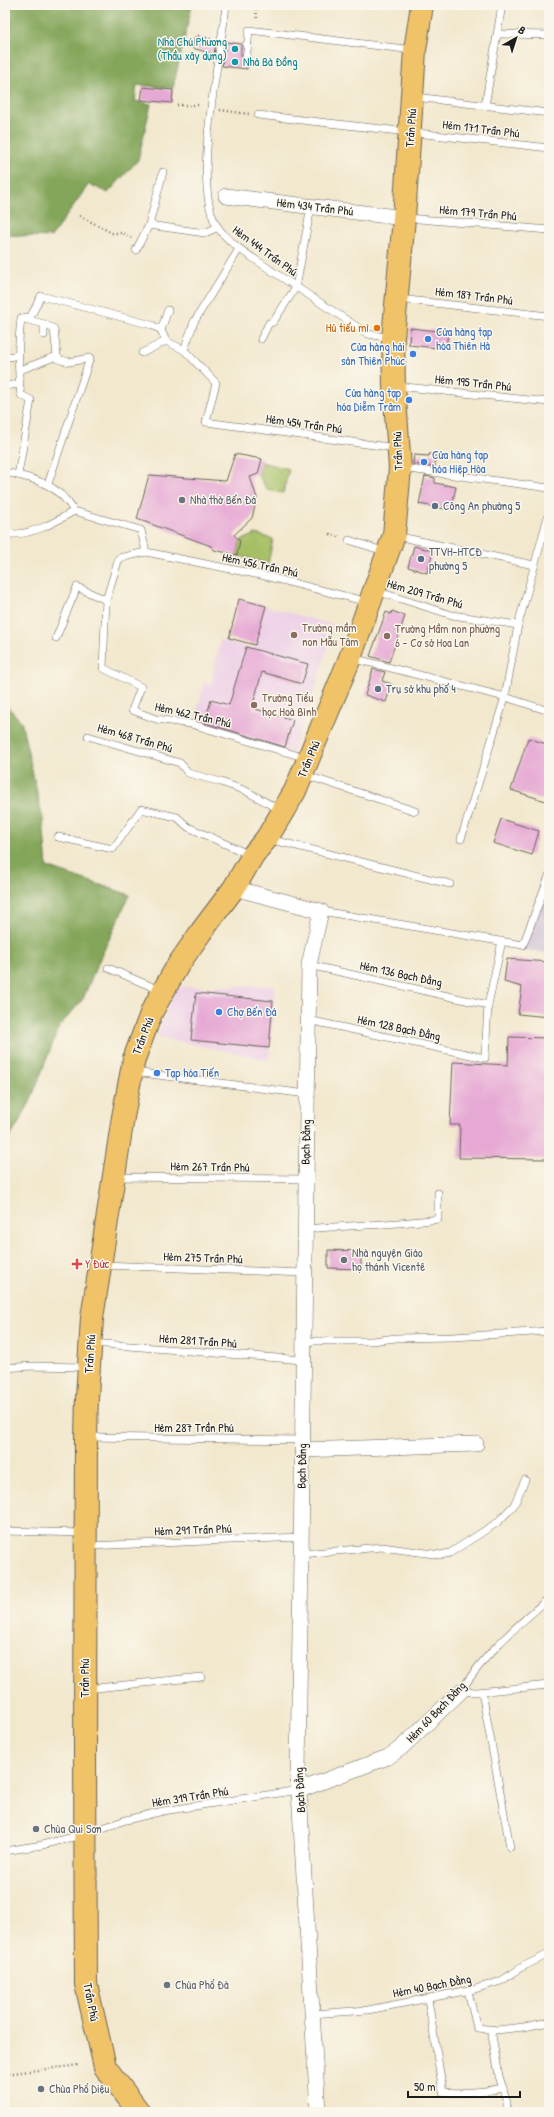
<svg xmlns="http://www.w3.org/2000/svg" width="554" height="2117" font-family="'Patrick Hand',sans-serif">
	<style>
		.built { fill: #eed0e7 }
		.industrial { fill: #ccbed3 }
		.green { fill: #a6bf65; stroke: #616e40 }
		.forest { fill: #84a65a; stroke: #50613b }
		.building { fill: #e6a8d4 }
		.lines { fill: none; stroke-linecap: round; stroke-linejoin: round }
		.lane-casing { stroke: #67635a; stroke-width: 8 }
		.street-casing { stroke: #67635a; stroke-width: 16 }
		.primary-casing { stroke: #67635a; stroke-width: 24 }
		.path { stroke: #67635a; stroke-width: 2.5; stroke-dasharray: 1 3; stroke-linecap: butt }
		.lane { stroke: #fff; stroke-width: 7 }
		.street { stroke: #fff; stroke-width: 15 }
		.primary { stroke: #f1c369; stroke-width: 22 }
		.culture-dot { fill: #0f9aa8; stroke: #fbf7ec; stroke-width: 1.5 }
		.food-dot { fill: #e8710a; stroke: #fbf7ec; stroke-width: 1.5 }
		.shop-dot { fill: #3f7fe0; stroke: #fbf7ec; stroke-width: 1.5 }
		.worship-dot { fill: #6b7280; stroke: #fbf7ec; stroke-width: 1.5 }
		.service-dot { fill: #5c6f8a; stroke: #fbf7ec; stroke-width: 1.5 }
		.education-dot { fill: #8d6e63; stroke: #fbf7ec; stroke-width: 1.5 }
		.health-dot { fill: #e0444e; stroke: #fbf7ec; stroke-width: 1.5 }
		.labels { text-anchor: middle; stroke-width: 3; stroke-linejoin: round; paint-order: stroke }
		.culture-label { font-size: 12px; fill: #0d838f; stroke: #fbf7ec; text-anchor: end }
		.street-label { font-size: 12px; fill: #1c1c1c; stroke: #fbf7ec }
		.food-label { font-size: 12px; fill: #c56008; stroke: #fbf7ec; text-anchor: end }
		.shop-label { font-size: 12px; fill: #366cbe; stroke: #fbf7ec; text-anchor: start }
		.worship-label { font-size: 12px; fill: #5b616d; stroke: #fbf7ec; text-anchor: start }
		.service-label { font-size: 12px; fill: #4e5e75; stroke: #fbf7ec; text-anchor: start }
		.education-label { font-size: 12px; fill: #785e54; stroke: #fbf7ec; text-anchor: start }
		.health-label { font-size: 12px; fill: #be3a42; stroke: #fbf7ec; text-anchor: start }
	</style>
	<rect width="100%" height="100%" fill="#fbf7ec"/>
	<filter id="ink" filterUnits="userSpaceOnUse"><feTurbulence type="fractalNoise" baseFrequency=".025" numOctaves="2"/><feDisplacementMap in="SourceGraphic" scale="8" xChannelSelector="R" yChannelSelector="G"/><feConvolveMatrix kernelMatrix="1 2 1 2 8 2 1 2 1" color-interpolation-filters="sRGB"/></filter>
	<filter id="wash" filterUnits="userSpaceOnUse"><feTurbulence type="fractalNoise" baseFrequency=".012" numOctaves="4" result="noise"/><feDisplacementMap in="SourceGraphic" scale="16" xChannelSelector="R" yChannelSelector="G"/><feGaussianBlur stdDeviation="0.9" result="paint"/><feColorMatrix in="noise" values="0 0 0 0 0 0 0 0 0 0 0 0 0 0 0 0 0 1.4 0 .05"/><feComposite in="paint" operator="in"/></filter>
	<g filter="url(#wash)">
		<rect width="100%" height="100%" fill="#f2e8ce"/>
		<g class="built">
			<polygon points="266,606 333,625 322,668 292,754 194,725 204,682 211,684 220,640 254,649"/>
			<polygon points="275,986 269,1060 157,1037 175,987"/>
		</g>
		<polygon class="industrial" points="549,866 549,953 518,949"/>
		<g class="green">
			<polygon points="261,462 289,469 283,493 267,490 258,474"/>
			<polygon points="256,534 273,539 268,564 237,555 240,541"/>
		</g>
		<g class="forest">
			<polygon points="5,5 192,5 173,88 137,85 135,101 151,104 138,160 108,193 89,184 51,237 5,235"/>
			<polygon points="5,704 21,721 43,819 47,867 130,895 96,967 83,999 59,1027 30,1102 10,1138 5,1140"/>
		</g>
		<g id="blocks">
			<g class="building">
				<polygon points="195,37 216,43 214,54 192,48"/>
				<polygon points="226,42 241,44 241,58 243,61 248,62 247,69 222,66"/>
				<polygon points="143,87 173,90 172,103 141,100"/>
				<polygon points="410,328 448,332 446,349 409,345"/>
				<polygon points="235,454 262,459 258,474 250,477 257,498 252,518 234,535 240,541 237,555 214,550 211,546 137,519 149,475 226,481"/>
				<polygon points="429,454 435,454 435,467 413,464 414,455 429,456"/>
				<polygon points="425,476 435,478 435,483 456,487 451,510 419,504"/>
				<polygon points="414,546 433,551 427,573 408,567"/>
				<polygon points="239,599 266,606 255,645 229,638"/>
				<polygon points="392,611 405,616 389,662 370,656 386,612 391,614"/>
				<polygon points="246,647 308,664 302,684 262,672 252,708 293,720 285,747 205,723 211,700 229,705"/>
				<polygon points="373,669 385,672 382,681 392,684 386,702 365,695"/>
				<polygon points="528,738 549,745 549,802 511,790"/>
				<polygon points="501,819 539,831 532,855 493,843"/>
				<polygon points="507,959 549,962 549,1017 518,1014 522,987 504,982"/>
				<polygon points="196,993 273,1001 269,1048 191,1040"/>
				<polygon points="509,1037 549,1038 549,1159 459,1158 460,1125 450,1125 453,1062 508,1065"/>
				<polygon points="328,1250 361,1251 361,1269 328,1268"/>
			</g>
		</g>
	</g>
	<g filter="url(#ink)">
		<use href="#blocks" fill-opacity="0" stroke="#67635a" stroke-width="1"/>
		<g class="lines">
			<g class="lane-casing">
				<g id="lane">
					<path d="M226 5C221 55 189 190 219 229 233 247 254 258 272 271 304 292 336 313 368 334L391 338"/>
					<polyline points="498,34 549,35"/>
					<polyline points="248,41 249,30 413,50"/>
					<polyline points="246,45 248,45 246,57"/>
					<polyline points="415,97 549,113"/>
					<polyline points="485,106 502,5"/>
					<polyline points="258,115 549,148"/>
					<polyline points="407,218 549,230"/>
					<polyline points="149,225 205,233 218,227"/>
					<polyline points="239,249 194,322 184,350 216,383 206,422 396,448"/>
					<polyline points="136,250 149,225 163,172"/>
					<polyline points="399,299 549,316"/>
					<polyline points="26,317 30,318 41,296 152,325 161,330 166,341 184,350"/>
					<polyline points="161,330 168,310"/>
					<polyline points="261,339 269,323 273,322 296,287 311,207"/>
					<polyline points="142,353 166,341"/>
					<polyline points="5,355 5,358 17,355"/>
					<polyline points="20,370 57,356 54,329 44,324"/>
					<polyline points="5,386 19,384"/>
					<polyline points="396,386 549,402"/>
					<polyline points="402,468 549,488"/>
					<path d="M5 472C36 479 57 483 74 511L141 530 146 552"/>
					<path d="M18 475 31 400 21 395C17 369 18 345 21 318L44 324V335"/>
					<polyline points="48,484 90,358 69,362 58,359 57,356"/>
					<path d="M5 534C31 536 52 524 74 511"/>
					<polyline points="396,536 534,565"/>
					<polyline points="349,540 386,552"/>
					<polyline points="376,591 452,615 518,625"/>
					<polyline points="56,638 77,587 106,600"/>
					<polyline points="352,658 505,697 549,711"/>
					<polyline points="88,736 180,763 188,773 221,782 246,791 280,810"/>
					<polyline points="306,758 191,724 156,719 132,710 141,687 103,668 106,600 119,558 146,552 265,576 368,602"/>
					<polyline points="305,775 415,811"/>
					<polyline points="58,837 113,849 141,809 177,817 188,827 250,855"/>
					<polyline points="269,839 450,884"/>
					<polyline points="461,839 505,697 518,625 549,513"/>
					<polyline points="321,911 523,945 549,876"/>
					<polyline points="309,965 488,1005"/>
					<polyline points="108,968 162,991"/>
					<polyline points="308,1020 485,1058 488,1005 502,941"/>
					<polyline points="134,1072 307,1094"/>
					<polyline points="115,1177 305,1179"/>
					<path d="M305 1229C349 1225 394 1225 438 1219V1193"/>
					<polyline points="103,1265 304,1273"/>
					<polyline points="304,1341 372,1341 396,1338 453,1337 549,1331"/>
					<polyline points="92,1343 303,1360"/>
					<polyline points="5,1368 31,1366 87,1367"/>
					<polyline points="88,1437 302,1440"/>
					<polyline points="5,1531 84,1533"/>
					<polyline points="88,1546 301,1537"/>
					<polyline points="301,1554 382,1547 441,1555 450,1553 498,1522 514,1505 525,1480"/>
					<path d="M549 1598C515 1628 486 1652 461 1691L477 1692 549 1685"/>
					<polyline points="87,1689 201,1677"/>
					<polyline points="482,1692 510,1847"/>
					<polyline points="5,1851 42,1845 85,1834 126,1820 163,1811 299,1790"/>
					<polyline points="468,1991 477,2028 497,2030 524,2027 549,2022"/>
					<path d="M428 1999 443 2092C464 2094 483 2092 503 2088"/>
					<polyline points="312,2014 368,2010 475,1989 501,1981 524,1966 549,1954"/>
					<polyline points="491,2029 499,2076 507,2102 507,2112"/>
				</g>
			</g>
			<g class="street-casing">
				<g id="street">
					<polyline points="226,196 404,218"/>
					<polyline points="234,888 321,911 309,965 298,1775 318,2112"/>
					<polyline points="302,1450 476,1444"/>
					<polyline points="300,1790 388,1757 401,1748 461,1691"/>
				</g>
			</g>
			<g class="primary-casing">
				<polyline id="primary" points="139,2112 105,2067 86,1984 85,1750 86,1437 87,1397 92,1318 123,1117 134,1059 152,1011 178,965 201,932 234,888 253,855 267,838 295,791 350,658 394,535 400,468 394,386 393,338 404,218 415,50 422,5"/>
			</g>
			<g class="path">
				<polyline points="256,5 257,20"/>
				<polyline points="198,36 211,39"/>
				<polyline points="177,105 201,105"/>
				<polyline points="220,110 249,114"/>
				<polyline points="80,216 112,233 123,233 131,238"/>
				<polyline points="330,534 339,537"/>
				<polyline points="5,2074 79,2065"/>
			</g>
			<use href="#lane" class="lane"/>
			<use href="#street" class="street"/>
			<use href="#primary" class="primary"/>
		</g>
	</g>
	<g class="culture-dot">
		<circle cx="235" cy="49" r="4"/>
		<circle cx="235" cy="62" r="4"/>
	</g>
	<circle class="food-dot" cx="377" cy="328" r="4"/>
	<g class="shop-dot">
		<circle cx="428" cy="339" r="4"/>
		<circle cx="413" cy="354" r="4"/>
		<circle cx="409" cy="400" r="4"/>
		<circle cx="424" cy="462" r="4"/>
		<circle cx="219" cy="1012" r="4"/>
		<circle cx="157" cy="1073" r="4"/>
	</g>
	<g class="worship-dot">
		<circle cx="182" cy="500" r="4"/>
		<circle cx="344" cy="1260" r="4"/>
		<circle cx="36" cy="1829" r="4"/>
		<circle cx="167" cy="1985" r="4"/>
		<circle cx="41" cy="2089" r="4"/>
	</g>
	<g class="service-dot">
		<circle cx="435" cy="506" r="4"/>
		<circle cx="421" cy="559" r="4"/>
		<circle cx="378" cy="689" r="4"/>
	</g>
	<g class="education-dot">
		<circle cx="294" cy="635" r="4"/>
		<circle cx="387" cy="636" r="4"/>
		<circle cx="254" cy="705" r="4"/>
	</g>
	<path class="health-dot" d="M75 1258h4v4h4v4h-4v4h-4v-4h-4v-4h4z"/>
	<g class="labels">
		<g class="culture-label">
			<text x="227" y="46">Nhà Chú Phương<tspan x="227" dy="14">(Thầu xây dựng)</tspan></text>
			<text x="243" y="66" text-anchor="start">Nhà Bà Đồng</text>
		</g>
		<g class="street-label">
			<text transform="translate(411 128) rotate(-86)" y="4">Trần Phú</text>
			<text transform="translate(481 129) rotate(7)" y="4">Hẻm 171 Trần Phú</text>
			<text transform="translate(315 207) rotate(7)" y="4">Hẻm 434 Trần Phú</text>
			<text transform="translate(478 213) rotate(5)" y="4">Hẻm 179 Trần Phú</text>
			<text transform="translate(265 251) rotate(36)" y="4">Hẻm 444 Trần Phú</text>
			<text transform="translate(474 296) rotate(7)" y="4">Hẻm 187 Trần Phú</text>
			<text transform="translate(473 383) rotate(6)" y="4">Hẻm 195 Trần Phú</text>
			<text transform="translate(304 424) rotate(8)" y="4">Hẻm 454 Trần Phú</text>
			<text transform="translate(398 451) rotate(-92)" y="4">Trần Phú</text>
			<text transform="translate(260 565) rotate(12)" y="4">Hẻm 456 Trần Phú</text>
			<text transform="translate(425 594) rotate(16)" y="4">Hẻm 209 Trần Phú</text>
			<text transform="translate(193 715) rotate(13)" y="4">Hẻm 462 Trần Phú</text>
			<text transform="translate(135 738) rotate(16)" y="4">Hẻm 468 Trần Phú</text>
			<text transform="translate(309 759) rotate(-67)" y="4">Trần Phú</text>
			<text transform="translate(401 974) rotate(12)" y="4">Hẻm 136 Bạch Đằng</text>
			<text transform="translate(399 1028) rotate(12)" y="4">Hẻm 128 Bạch Đằng</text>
			<text transform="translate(143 1036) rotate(-69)" y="4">Trần Phú</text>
			<text transform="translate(306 1142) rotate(-89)" y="4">Bạch Đằng</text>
			<text transform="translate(210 1167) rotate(1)" y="4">Hẻm 267 Trần Phú</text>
			<text transform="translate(203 1258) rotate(2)" y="4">Hẻm 275 Trần Phú</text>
			<text transform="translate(198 1341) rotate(4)" y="4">Hẻm 281 Trần Phú</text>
			<text transform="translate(90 1354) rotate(-86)" y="4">Trần Phú</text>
			<text x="194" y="1432">Hẻm 287 Trần Phú</text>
			<text transform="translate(302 1466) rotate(-89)" y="4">Bạch Đằng</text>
			<text transform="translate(193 1530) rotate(-2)" y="4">Hẻm 291 Trần Phú</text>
			<text transform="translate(85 1678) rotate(-90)" y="4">Trần Phú</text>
			<text transform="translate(436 1712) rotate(-46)" y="4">Hẻm 60 Bạch Đằng</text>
			<text transform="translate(300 1790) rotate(-93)" y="4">Bạch Đằng</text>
			<text transform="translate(190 1797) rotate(-9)" y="4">Hẻm 319 Trần Phú</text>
			<text transform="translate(432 1986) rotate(-11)" y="4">Hẻm 40 Bạch Đằng</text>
			<text transform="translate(91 2002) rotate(79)" y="4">Trần Phú</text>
		</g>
		<g class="food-label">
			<text x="369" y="332">Hủ tiếu mì</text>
		</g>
		<g class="shop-label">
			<text x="436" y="336">Cửa hàng tạp<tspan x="436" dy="14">hóa Thiên Hà</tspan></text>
			<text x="405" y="351" text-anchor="end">Cửa hàng hải<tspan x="405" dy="14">sản Thiên Phúc</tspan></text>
			<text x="401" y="397" text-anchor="end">Cửa hàng tạp<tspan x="401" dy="14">hóa Diễm Trâm</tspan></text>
			<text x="432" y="459">Cửa hàng tạp<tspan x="432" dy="14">hóa Hiệp Hòa</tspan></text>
			<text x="227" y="1016">Chợ Bến Đá</text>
			<text x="165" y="1077">Tạp hóa Tiến</text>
		</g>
		<g class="worship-label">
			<text x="190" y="504">Nhà thờ Bến Đá</text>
			<text x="352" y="1257">Nhà nguyện Giáo<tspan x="352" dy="14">họ thánh Vicentê</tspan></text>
			<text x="44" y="1833">Chùa Qui Sơn</text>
			<text x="175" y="1989">Chùa Phổ Đà</text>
			<text x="49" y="2093">Chùa Phổ Diệu</text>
		</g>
		<g class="service-label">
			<text x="443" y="510">Công An phường 5</text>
			<text x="429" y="556">TTVH-HTCĐ<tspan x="429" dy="14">phường 5</tspan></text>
			<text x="386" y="693">Trụ sở khu phố 4</text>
		</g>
		<g class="education-label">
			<text x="302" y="632">Trường mầm<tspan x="302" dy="14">non Mẫu Tâm</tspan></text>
			<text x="395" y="633">Trường Mầm non phường<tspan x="395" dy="14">6 - Cơ sở Hoa Lan</tspan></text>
			<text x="262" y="702">Trường Tiểu<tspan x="262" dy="14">học Hoà Bình</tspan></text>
		</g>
		<g class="health-label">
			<text x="85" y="1268">Y Đức</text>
		</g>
	</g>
	<rect width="554" height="2117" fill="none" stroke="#fbf7ec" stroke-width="20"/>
	<g transform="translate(516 38) rotate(39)" stroke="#fbf7ec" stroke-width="3" paint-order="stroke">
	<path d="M0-3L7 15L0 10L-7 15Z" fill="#1c1c1c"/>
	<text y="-6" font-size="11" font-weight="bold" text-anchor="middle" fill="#1c1c1c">B</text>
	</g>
	<path d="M408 2091v6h112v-6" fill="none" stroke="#1c1c1c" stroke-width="2"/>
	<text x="414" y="2091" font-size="12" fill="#1c1c1c" stroke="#fbf7ec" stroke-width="3" paint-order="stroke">50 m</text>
</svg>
